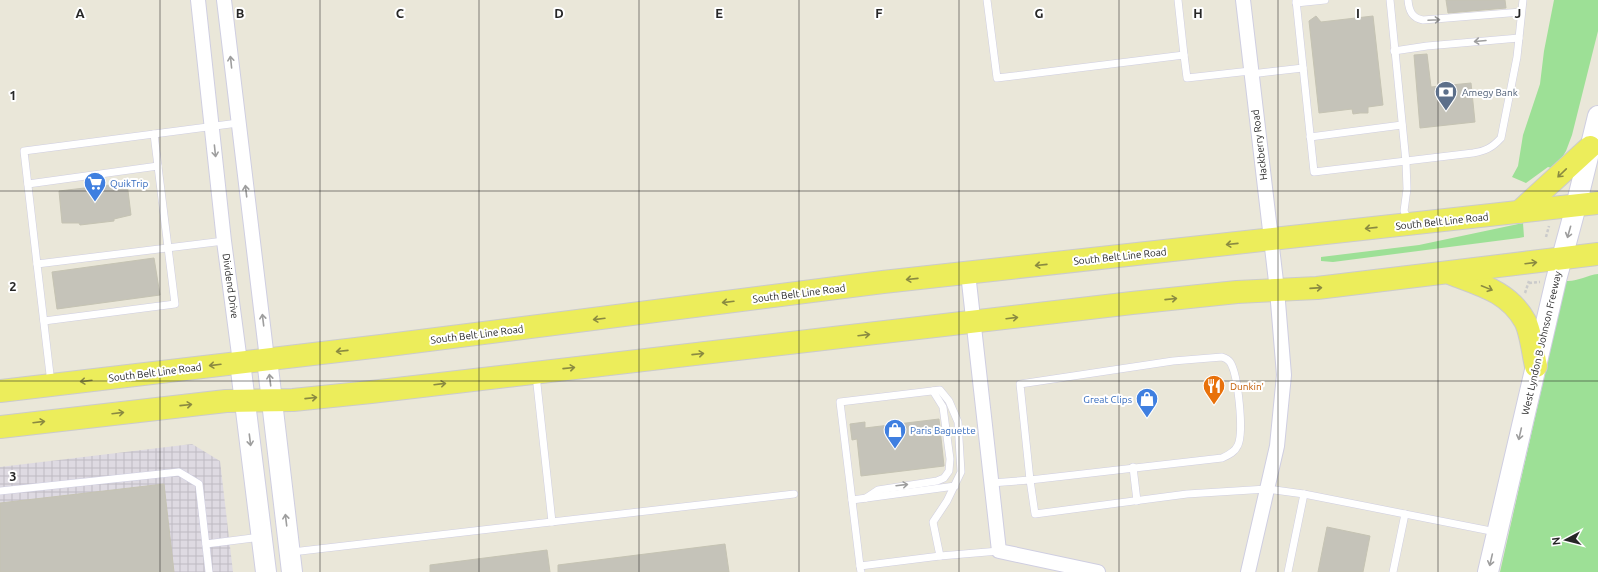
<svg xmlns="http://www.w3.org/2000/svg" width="1598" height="572" font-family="Ubuntu,sans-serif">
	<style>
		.industrial { fill: url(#industrial-grid) }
		.grass { fill: #9de096 }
		.building { fill: #c5c3b9; stroke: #c5c3b3 }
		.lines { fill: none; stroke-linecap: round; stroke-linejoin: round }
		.lane-casing { stroke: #cfcee1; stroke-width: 8 }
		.street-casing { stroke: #cfcee1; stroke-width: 16 }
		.secondary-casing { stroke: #cfcee1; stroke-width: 22 }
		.primary-casing { stroke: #cbcbcb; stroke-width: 24 }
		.path { stroke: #cbcbcb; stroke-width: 2.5; stroke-dasharray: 3 2; stroke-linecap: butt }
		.lane { stroke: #fff; stroke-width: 7 }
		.street { stroke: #fff; stroke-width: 14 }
		.secondary { stroke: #fff; stroke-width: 20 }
		.primary { stroke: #eced5b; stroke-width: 22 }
		.oneway { stroke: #9e9e9e }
		.oneway2 { stroke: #8a8a41 }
		.grid { fill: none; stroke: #272727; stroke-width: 1; stroke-opacity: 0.55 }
		.labels { text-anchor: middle; stroke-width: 4; stroke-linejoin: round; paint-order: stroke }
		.service-label { font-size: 10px; fill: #4e5e75; stroke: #fff; text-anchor: start }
		.street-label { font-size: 10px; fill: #272727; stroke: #fff }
		.shop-label { font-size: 10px; fill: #366cbe; stroke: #fff; text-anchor: start }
		.food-label { font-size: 10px; fill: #c56008; stroke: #fff; text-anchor: start }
		.grid-label { font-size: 13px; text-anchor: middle; font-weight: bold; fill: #272727; stroke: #fff; stroke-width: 4; stroke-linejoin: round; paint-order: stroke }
	</style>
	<defs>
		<pattern id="industrial-grid" width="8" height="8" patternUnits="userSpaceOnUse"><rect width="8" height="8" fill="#dedae2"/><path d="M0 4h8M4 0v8" fill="none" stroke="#bebbc2"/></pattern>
	</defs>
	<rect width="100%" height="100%" fill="#eae7d9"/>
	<polygon class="industrial" points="192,444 220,461 233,572 0,572 0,467"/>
	<g class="grass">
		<polygon points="1554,0 1598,0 1598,31 1572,135 1566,151 1555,169 1548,167 1526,183 1512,177 1518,166 1523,135 1540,84 1544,51"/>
		<polygon points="1523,223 1524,237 1519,238 1333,262 1321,261 1321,257 1419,245"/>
		<path d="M1598 274V572H1500L1566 281C1577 282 1587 275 1598 274Z"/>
	</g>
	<g class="building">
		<polygon points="1446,0 1505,0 1506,8 1448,13"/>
		<polygon points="1316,16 1321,22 1373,16 1383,105 1368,107 1368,113 1360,113 1353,114 1352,109 1319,113 1309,21"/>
		<polygon points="1427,54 1431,87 1471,83 1475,122 1420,128 1414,55"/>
		<polygon points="127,183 131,215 114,219 114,221 80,225 79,223 62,223 59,191"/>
		<polygon points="154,258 160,295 57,309 52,272"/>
		<polygon points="939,419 944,466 861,476 857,439 852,440 850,424 865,422 865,428"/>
		<polygon points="164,484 174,572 0,572 0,503"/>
		<polygon points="1327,527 1370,536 1363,572 1318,572"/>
		<polygon points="725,544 729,572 558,572 558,565"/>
		<polygon points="547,550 550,572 430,572 430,565"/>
	</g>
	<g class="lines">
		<g class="lane-casing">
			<g id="lane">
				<polyline points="987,0 997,78 1184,55 1187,78 1250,71"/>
				<polyline points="1178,0 1184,55"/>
				<path d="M1296 0 1314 172 1473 153C1485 151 1492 148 1501 138L1517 57 1523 0"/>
				<polyline points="1390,0 1406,162 1407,189 1404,211 1409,222"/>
				<path d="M1408 0C1409 11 1412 18 1423 20L1521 12"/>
				<polyline points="1296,3 1325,0"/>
				<polyline points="1394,51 1427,46 1519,38"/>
				<polyline points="1251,74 1303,68"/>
				<polyline points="1310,137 1402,125"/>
				<polyline points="28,184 158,166"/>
				<polyline points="37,264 24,151 238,123"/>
				<polyline points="44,321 175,304 154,134"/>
				<path d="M1222 357C1225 358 1228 359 1230 362 1238 374 1244 431 1238 445 1235 452 1229 455 1222 458L1030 480 1020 384 1173 361Z"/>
				<polyline points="536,375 552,522"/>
				<polyline points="51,383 37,264 224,241"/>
				<polyline points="1133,467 1137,501"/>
				<polyline points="991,483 1030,480 1035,514 1187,494 1267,489 1304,494 1496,532"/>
				<polyline points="0,491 179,472 199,484 209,572"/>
				<polyline points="866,498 878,490 937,481 944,478 949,471 950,459 943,407 933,391"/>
				<polyline points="852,500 955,486"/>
				<polyline points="206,544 261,537"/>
				<polyline points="292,552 794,494"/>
				<polyline points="860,566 840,402 940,390 949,401 958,422 961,472 947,501 933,522 940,556"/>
				<polyline points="861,572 860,566 940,556 999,551"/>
				<polyline points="1288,572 1304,494"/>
				<polyline points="1393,572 1405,514"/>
			</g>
		</g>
		<g class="street-casing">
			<g id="street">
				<polyline points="198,0 224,241 240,362"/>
				<polyline points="224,0 267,359"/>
				<polyline points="1243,0 1277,290 1284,375 1277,446 1248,572"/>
				<polyline points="968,273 999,551 1098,572"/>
			</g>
		</g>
		<g class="secondary-casing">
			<g id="secondary">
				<polyline points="267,359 292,572"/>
				<polyline points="240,362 266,572"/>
				<polyline points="1488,572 1556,280 1576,206 1598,116"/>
			</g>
		</g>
		<g class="primary-casing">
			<g id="primary">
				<polyline points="1519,212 1590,147"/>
				<path d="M1452 274C1481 285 1509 292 1525 321 1531 332 1533 354 1536 366"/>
				<polyline points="0,391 381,346 883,282 1598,203"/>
				<polyline points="0,427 226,401 293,400 371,392 1132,303 1237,292 1317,288 1598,254"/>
			</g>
		</g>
		<g class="path">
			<polyline points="1546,237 1549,226"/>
			<polyline points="1529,283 1540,282"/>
			<polyline points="1525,293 1529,281"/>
		</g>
		<use href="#lane" class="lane"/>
		<use href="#street" class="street"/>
		<use href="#secondary" class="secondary"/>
		<use href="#primary" class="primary"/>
	</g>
	<defs><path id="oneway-shaft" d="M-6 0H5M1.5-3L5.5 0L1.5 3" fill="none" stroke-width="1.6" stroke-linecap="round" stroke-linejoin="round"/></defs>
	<g class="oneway">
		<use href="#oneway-shaft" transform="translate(1434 20) rotate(-3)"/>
		<use href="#oneway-shaft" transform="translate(1480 41) rotate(175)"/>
		<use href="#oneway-shaft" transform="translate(231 62) rotate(-96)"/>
		<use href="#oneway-shaft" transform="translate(215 151) rotate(84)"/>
		<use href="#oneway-shaft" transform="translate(246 191) rotate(-97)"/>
		<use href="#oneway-shaft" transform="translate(1569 232) rotate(106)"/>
		<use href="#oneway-shaft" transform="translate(263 320) rotate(-97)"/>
		<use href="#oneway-shaft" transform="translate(270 380) rotate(-97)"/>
		<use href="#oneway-shaft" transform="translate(1520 434) rotate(103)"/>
		<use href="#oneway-shaft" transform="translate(250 440) rotate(83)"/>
		<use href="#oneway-shaft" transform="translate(902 485) rotate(-7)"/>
		<use href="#oneway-shaft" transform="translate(286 520) rotate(-97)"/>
		<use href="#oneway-shaft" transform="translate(1491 560) rotate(103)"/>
	</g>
	<g class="oneway2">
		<use href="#oneway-shaft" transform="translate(1562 173) rotate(136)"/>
		<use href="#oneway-shaft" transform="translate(1371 228) rotate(174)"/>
		<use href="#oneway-shaft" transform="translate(1232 244) rotate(174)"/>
		<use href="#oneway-shaft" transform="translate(1531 263) rotate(-7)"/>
		<use href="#oneway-shaft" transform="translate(1041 265) rotate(174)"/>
		<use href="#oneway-shaft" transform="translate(912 279) rotate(174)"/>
		<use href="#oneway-shaft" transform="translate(1316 288) rotate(-4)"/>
		<use href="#oneway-shaft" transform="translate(1487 288) rotate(22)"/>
		<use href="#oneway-shaft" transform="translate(1171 299) rotate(-6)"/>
		<use href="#oneway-shaft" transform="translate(728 302) rotate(173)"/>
		<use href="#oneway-shaft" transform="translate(1012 318) rotate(-7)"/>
		<use href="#oneway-shaft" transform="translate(599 319) rotate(173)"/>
		<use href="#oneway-shaft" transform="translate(864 335) rotate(-7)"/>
		<use href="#oneway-shaft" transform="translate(342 351) rotate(174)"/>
		<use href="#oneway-shaft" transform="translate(698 354) rotate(-6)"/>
		<use href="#oneway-shaft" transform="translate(215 365) rotate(173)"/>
		<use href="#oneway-shaft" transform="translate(569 368) rotate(-6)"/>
		<use href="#oneway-shaft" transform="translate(86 381) rotate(173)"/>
		<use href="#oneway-shaft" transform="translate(440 384) rotate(-7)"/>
		<use href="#oneway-shaft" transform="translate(311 398) rotate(-6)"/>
		<use href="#oneway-shaft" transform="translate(186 405) rotate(-6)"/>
		<use href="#oneway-shaft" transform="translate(118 413) rotate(-7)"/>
		<use href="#oneway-shaft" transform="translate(39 422) rotate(-7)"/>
	</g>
	<path class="grid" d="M160 0V572M320 0V572M479 0V572M639 0V572M799 0V572M959 0V572M1119 0V572M1278 0V572M1438 0V572M0 191H1598M0 381H1598"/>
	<defs>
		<g id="bank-pin" transform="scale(1.15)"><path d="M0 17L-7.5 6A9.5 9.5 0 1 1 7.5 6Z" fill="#5c6f8a" stroke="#fff"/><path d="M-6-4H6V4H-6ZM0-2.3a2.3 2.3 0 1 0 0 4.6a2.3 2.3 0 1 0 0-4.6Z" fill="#fff"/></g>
		<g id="supermarket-pin" transform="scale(1.15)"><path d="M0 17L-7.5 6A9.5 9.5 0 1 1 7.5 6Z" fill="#3f7fe0" stroke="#fff"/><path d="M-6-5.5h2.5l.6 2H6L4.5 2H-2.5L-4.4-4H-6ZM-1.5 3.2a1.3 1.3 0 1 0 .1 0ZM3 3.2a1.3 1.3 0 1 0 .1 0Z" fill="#fff"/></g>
		<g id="restaurant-pin" transform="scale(1.15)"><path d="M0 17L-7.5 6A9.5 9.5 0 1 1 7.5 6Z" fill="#e8710a" stroke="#fff"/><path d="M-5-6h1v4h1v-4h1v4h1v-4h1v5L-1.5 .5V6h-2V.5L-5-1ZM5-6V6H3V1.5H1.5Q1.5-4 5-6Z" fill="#fff"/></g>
		<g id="shop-pin" transform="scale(1.15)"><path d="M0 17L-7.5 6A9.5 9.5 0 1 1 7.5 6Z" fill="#3f7fe0" stroke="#fff"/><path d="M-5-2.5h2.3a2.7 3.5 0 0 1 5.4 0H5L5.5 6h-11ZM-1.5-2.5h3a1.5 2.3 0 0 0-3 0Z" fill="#fff"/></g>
	</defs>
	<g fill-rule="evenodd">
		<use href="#bank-pin" x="1446" y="92"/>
		<use href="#supermarket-pin" x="95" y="183"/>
		<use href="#restaurant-pin" x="1214" y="386"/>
		<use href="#shop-pin" x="1147" y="399"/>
		<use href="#shop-pin" x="895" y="430"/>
	</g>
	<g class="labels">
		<g class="service-label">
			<text x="1462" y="96">Amegy Bank</text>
		</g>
		<g class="street-label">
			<text transform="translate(1259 145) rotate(-97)" y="4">Hackberry Road</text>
			<text transform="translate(1442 221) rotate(-6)" y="4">South Belt Line Road</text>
			<text transform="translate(1120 256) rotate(-6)" y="4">South Belt Line Road</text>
			<text transform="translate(231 286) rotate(82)" y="4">Dividend Drive</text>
			<text transform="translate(799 293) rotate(-7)" y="4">South Belt Line Road</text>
			<text transform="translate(477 334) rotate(-7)" y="4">South Belt Line Road</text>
			<text transform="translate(1541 343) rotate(-77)" y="4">West Lyndon B Johnson Freeway</text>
			<text transform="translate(155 372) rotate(-7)" y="4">South Belt Line Road</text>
		</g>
		<g class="shop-label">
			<text x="110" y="187">QuikTrip</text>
			<text x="1132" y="403" text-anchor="end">Great Clips</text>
			<text x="910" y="434">Paris Baguette</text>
		</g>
		<g class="food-label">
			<text x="1230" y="390">Dunkin'</text>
		</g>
	</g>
	<g class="grid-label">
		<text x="80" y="18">A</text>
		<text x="240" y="18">B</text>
		<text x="400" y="18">C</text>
		<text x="559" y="18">D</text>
		<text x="719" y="18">E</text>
		<text x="879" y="18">F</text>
		<text x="1039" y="18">G</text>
		<text x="1198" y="18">H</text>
		<text x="1358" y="18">I</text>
		<text x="1518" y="18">J</text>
		<text x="13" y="100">1</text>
		<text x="13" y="291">2</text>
		<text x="13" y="481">3</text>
	</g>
	<g transform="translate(1566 540) rotate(263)" stroke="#ffffff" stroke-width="3" paint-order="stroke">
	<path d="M0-3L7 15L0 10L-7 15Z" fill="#272727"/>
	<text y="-6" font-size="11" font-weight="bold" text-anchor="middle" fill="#272727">N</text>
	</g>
</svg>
